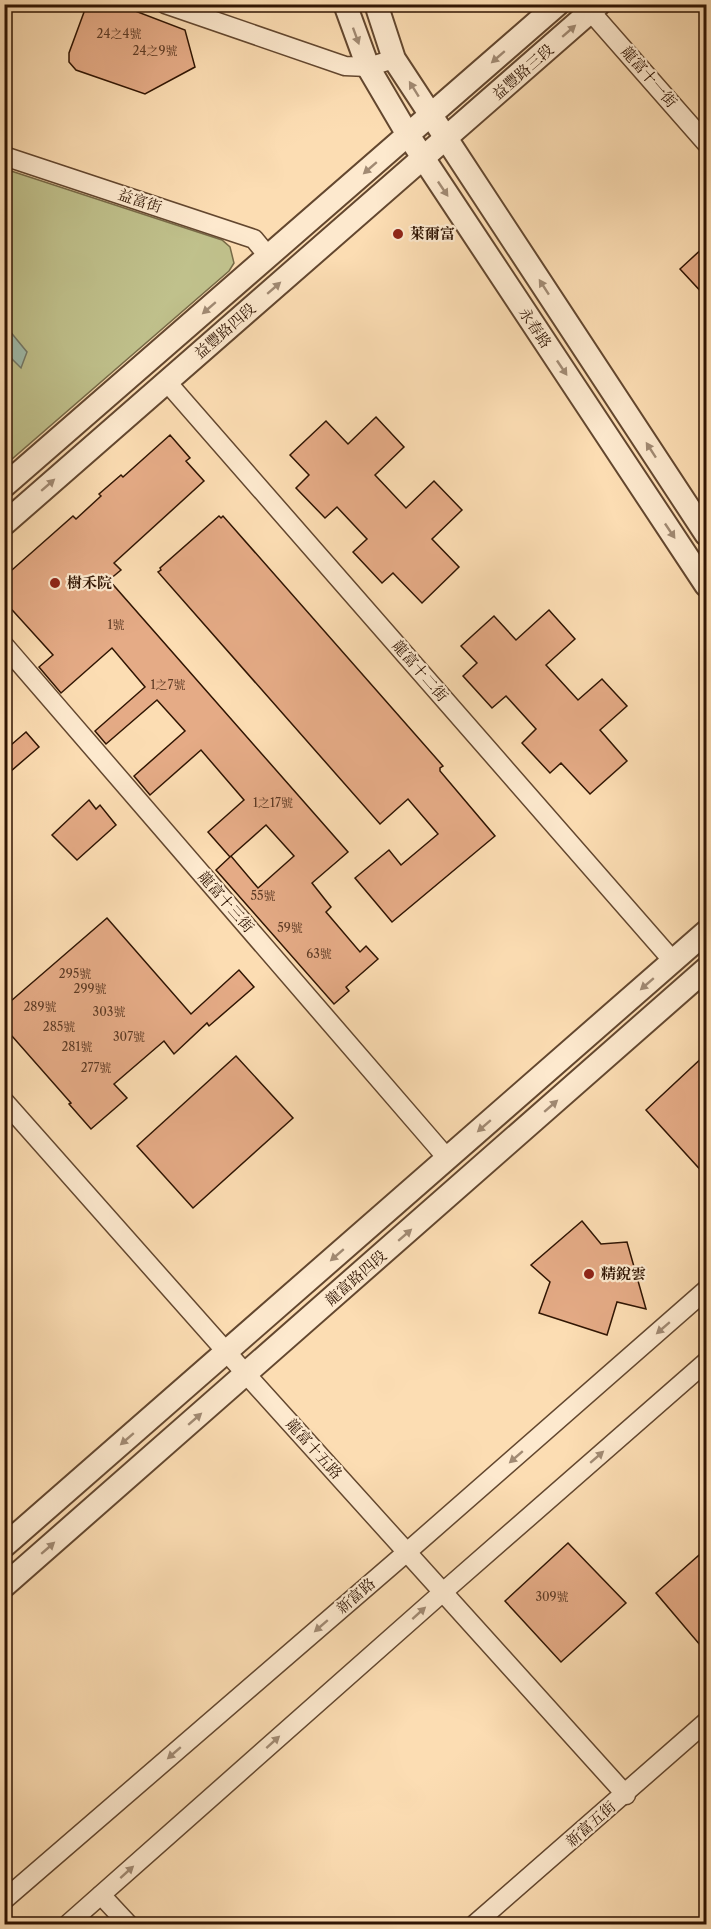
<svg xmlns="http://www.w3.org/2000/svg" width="711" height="1929" font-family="'Libre Caslon Text','Noto Serif TC',serif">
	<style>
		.green { fill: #c0c18c; stroke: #786b48; stroke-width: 1.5 }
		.water { fill: #9fbcac; stroke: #737968; stroke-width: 1.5 }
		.building { fill: #e5ab86; stroke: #301503; stroke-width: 1.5 }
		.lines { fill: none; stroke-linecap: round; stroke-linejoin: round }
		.minor-casing { stroke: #63472f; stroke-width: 21 }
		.tertiary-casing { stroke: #63472f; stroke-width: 26 }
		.minor { stroke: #fde9ce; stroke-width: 18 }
		.tertiary { stroke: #fde9ce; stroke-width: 22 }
		.oneway { fill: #a18a73 }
		.poi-dot { fill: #8f2418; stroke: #fde9ce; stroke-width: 2 }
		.labels { text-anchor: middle; stroke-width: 4.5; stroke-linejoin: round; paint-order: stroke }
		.number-label { font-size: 12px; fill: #5d3a24 }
		.street-label { font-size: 15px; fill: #301503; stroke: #fde9ce }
		.poi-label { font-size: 15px; font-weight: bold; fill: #301503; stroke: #fde9ce; text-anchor: start }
	</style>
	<rect width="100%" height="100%" fill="#fcddb3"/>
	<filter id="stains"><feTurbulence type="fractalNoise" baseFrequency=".00333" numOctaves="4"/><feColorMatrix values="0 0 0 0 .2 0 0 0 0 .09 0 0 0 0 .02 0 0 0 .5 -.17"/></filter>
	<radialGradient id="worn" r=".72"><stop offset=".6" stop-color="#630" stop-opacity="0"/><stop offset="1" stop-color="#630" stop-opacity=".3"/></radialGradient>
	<polygon class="green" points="5,169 222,240 230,247 234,263 229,271 5,465"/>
	<polygon class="water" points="4,324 27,352 21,368 11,358 5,363"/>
	<g class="building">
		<polygon points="87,4 117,4 185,30 195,67 145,94 76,70 69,62 69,53"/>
		<polygon points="706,245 706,297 680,269"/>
		<polygon points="376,417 404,447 375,475 406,508 434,481 462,510 432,539 459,567 422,603 393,573 382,583 353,552 367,539 337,507 325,518 296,488 309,475 290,455 326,421 348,444"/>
		<polygon points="170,435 190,458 186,461 204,481 114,563 121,570 109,580 348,852 312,883 331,907 326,912 360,952 366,946 378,959 346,987 349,991 334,1004 216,870 231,856 258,888 294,856 266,825 230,857 208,832 244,800 201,750 150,795 134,776 185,731 157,700 106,744 95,731 145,687 112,648 61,693 39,667 53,655 4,601 4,577 73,516 76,519 101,496 99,494 121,475 123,477"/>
		<polygon points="219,516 221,518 223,516 443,766 440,768 440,771 495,836 392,922 355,878 389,850 401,865 438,834 408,799 380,824 158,572 161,570 160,568"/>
		<polygon points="549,610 575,639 546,665 578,700 602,679 627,706 600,730 627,761 590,794 561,763 550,773 522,743 536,729 506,696 492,708 463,676 477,663 461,646 494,616 516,640"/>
		<polygon points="26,732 39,747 4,777 4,751"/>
		<polygon points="89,800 96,809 100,805 116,825 77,860 52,835"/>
		<polygon points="107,918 191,1014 239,970 254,987 209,1026 207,1023 174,1054 164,1041 114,1084 127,1098 91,1129 69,1104 71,1103 4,1027 4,1007"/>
		<polygon points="706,1054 706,1176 646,1110"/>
		<polygon points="236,1056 293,1118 193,1208 137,1146"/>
		<polygon points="582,1221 601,1244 627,1242 646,1309 617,1302 607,1335 539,1313 550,1282 531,1265"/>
		<polygon points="568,1543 626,1603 561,1662 505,1601"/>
		<polygon points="706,1549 706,1652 656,1593"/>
	</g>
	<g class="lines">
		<g class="minor-casing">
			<g id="minor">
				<polyline points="165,4 345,66 368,67 394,59"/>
				<polyline points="591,12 706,143"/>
				<polyline points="4,156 254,239 268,256"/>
				<polyline points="166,381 673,961"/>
				<polyline points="4,645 447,1158"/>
				<polyline points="4,1101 246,1374 626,1795"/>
				<polyline points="101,1895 128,1924"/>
				<polyline points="4,1900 407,1552 706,1290"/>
				<polyline points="68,1924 443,1592 706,1362"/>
				<polyline points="475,1924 706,1722"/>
			</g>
		</g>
		<g class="tertiary-casing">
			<g id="tertiary">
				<polyline points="345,4 368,67 408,135 706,585"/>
				<polyline points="376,4 394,59 706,534"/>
				<polyline points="4,486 558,4"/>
				<polyline points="4,524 599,4"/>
				<polyline points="4,1546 706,932"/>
				<polyline points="4,1586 706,969"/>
			</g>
		</g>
		<use href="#minor" class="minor"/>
		<use href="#tertiary" class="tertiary"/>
	</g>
	<defs><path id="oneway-solid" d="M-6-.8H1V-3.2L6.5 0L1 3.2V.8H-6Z" transform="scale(1.5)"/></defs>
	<g class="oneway">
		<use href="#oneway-solid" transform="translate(569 31) rotate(-41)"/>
		<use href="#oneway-solid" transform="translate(356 36) rotate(70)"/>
		<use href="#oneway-solid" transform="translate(498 57) rotate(139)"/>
		<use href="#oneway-solid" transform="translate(414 89) rotate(-122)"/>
		<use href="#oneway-solid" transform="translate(370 168) rotate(139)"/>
		<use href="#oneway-solid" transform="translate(443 189) rotate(56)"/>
		<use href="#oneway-solid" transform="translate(544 287) rotate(-123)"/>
		<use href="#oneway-solid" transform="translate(274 288) rotate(-41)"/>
		<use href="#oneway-solid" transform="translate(209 308) rotate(139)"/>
		<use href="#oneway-solid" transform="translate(562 368) rotate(56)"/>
		<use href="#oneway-solid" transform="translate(651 450) rotate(-123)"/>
		<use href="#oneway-solid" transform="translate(48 485) rotate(-41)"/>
		<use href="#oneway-solid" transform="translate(670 531) rotate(56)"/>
		<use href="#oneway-solid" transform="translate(647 984) rotate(139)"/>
		<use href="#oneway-solid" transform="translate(551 1106) rotate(-41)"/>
		<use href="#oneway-solid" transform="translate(484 1126) rotate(139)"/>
		<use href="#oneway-solid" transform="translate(405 1235) rotate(-41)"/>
		<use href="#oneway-solid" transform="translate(337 1255) rotate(139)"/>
		<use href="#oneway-solid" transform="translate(663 1328) rotate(139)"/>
		<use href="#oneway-solid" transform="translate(195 1419) rotate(-41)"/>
		<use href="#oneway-solid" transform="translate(127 1439) rotate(139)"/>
		<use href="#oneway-solid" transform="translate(516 1457) rotate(139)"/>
		<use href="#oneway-solid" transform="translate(597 1457) rotate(-41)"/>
		<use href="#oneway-solid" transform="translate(48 1548) rotate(-41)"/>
		<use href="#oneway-solid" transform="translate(419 1613) rotate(-42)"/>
		<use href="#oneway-solid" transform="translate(321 1626) rotate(139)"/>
		<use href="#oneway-solid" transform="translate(273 1742) rotate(-42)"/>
		<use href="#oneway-solid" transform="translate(174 1753) rotate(139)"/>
		<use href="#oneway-solid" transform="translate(127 1872) rotate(-42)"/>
	</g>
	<g class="poi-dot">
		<circle cx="398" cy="234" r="6"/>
		<circle cx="55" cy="583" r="6"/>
		<circle cx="589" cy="1274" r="6"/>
	</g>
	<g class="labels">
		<g class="number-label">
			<text x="119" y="38">24之4號</text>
			<text x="155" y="55">24之9號</text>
			<text x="116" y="629">1號</text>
			<text x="168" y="689">1之7號</text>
			<text x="273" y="807">1之17號</text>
			<text x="263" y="900">55號</text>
			<text x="290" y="932">59號</text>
			<text x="319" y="958">63號</text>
			<text x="75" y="978">295號</text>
			<text x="90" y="993">299號</text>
			<text x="40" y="1011">289號</text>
			<text x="109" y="1016">303號</text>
			<text x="59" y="1031">285號</text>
			<text x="129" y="1041">307號</text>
			<text x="77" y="1051">281號</text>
			<text x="96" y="1072">277號</text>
			<text x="552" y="1601">309號</text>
		</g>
		<g class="street-label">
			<text transform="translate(523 72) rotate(-41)" y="5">益豐路三段</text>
			<text transform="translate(649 77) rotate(49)" y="5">龍富十一街</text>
			<text transform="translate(140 201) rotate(18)" y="5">益富街</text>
			<text transform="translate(535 328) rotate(56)" y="5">永春路</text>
			<text transform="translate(225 331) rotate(-41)" y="5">益豐路四段</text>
			<text transform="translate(420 671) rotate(49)" y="5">龍富十二街</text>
			<text transform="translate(226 902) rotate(49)" y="5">龍富十三街</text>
			<text transform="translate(356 1278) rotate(-41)" y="5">龍富路四段</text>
			<text transform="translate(314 1449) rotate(48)" y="5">龍富十五路</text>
			<text transform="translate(356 1596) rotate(-41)" y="5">新富路</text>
			<text transform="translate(591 1824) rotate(-41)" y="5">新富五街</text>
		</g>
		<g class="poi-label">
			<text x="410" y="239">萊爾富</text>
			<text x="67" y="588">樹禾院</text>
			<text x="601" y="1279">精銳雲</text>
		</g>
	</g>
	<rect width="711" height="1929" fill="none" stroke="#fcddb3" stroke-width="24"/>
	<rect x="6" y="6" width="699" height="1917" fill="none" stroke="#301503" stroke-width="3"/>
	<rect x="12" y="12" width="687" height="1905" fill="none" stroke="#301503" stroke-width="1.5"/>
	<rect width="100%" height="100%" filter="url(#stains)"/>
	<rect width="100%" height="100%" fill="url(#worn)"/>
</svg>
